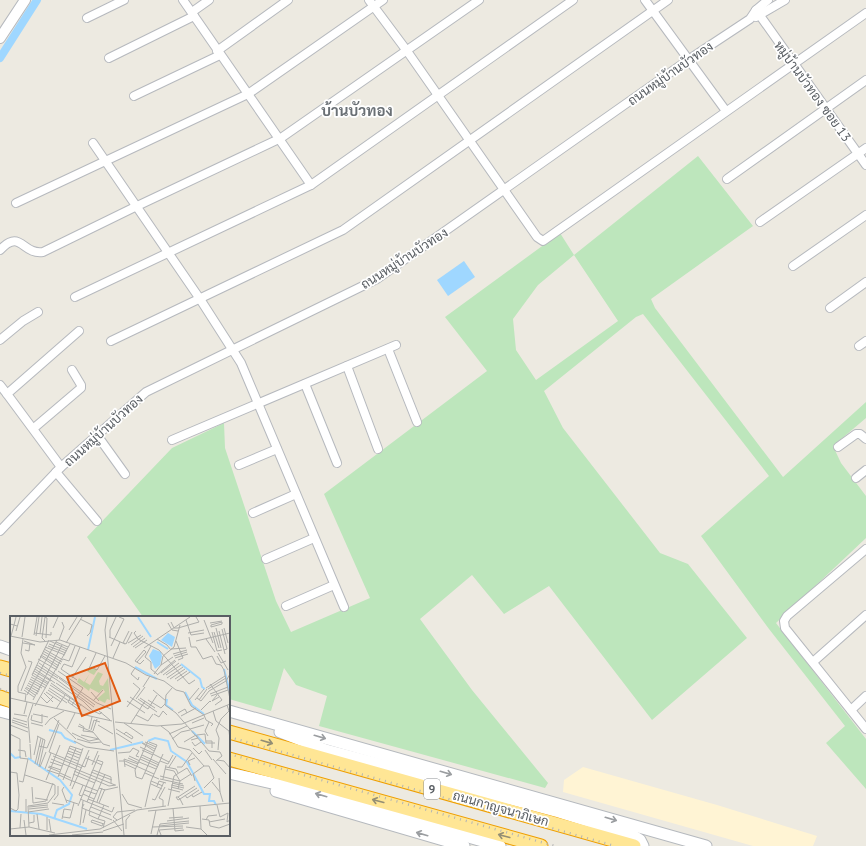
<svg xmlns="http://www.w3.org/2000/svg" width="866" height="846" font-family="'PT Sans',Sarabun,sans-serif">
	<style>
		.commercial { fill: #fff4d4 }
		.green { fill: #bde6bc; fill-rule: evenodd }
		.water { fill: #9fd7ff }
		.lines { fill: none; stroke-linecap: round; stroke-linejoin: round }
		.canal { stroke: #9fd7ff; stroke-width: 8 }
		.minor-casing { stroke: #b6b9be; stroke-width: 10 }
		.tertiary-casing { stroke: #b6b9be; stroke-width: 12 }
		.secondary-casing { stroke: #b5b9be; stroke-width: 13 }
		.trunk-casing { stroke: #ee9e00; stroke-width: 15 }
		.minor { stroke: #fff; stroke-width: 8 }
		.tertiary { stroke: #fff; stroke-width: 10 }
		.secondary { stroke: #fff; stroke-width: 11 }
		.trunk { stroke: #ffe695; stroke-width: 13 }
		.rail { stroke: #b3b4b4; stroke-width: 2.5; stroke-dasharray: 1 5; stroke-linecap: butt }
		.oneway { stroke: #9b9ea1 }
		.oneway2 { stroke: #938e74 }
		.labels { text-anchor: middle; stroke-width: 3.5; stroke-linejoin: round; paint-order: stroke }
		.shield { fill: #fff; stroke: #8b8e92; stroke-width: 1 }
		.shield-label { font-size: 12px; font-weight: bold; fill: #595e63 }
		.street-label { font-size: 13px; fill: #595e63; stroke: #fff }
		.quarter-label { font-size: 15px; font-weight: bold; fill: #6a7075; stroke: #fff }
		.inset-river { fill: none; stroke: #9fd7ff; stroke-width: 2 }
		.inset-road { fill: none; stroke: #aeaeab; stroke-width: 1 }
		.view { fill: #e15910; fill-opacity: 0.15; stroke: #e15910; stroke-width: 2 }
		.inset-edge { fill: none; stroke: #595e63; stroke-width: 2 }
	</style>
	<rect width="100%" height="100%" fill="#edeae1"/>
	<polygon class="commercial" points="583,767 717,805 817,836 813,846 753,846 563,792 564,780"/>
	<path class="green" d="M698 156 753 226 651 299 655 308 783 477 866 402V418L833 446 841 463 866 496V538L776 623 866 739V789L826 743 845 726 769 629 701 536 769 476 643 314 636 317 544 391 563 428 660 553 688 564 747 638 652 720 549 586 504 614 472 575 420 619 472 690 548 783 545 788 319 726 327 696 296 685 284 668 271 711 229 699V617H143L87 537 172 448 224 423 225 448 276 601 291 632 370 598 324 494 487 371 445 317 560 233 574 255ZM574 255 618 321 536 380 516 350 513 319 538 285Z"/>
	<polygon class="water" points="464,261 475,277 448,296 437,280"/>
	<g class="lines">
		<polyline class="canal" points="0,58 37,0"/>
		<g class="minor-casing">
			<g id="minor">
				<polyline points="183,0 311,185"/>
				<polyline points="369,0 407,51 537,237 543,241 866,13"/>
				<polyline points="645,0 726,111"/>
				<polyline points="756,10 866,165"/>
				<polyline points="192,12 209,0"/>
				<polyline points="756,17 785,0"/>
				<polyline points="87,18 124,0"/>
				<polyline points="217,51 288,0"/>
				<polyline points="109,58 194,16"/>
				<polyline points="134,96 220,55"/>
				<polyline points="93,143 200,299 241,363 344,607"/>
				<polyline points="727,179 866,80"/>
				<polyline points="16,203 248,94 383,0"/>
				<polyline points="760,222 866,148"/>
				<path d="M0 250C21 228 22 255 43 252L135 207 281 138 479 0"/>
				<polyline points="793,266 866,215"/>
				<polyline points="75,297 311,185 573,0"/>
				<polyline points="830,308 866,282"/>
				<polyline points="0,340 23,321 38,312"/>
				<polyline points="111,341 343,230 668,0"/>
				<polyline points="859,346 866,341"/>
				<polyline points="388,349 417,422"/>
				<polyline points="347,366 378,449"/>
				<polyline points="305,384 337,463"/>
				<polyline points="0,385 7,394"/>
				<polyline points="34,428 81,388 81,385 72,370"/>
				<polyline points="97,435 125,474"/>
				<polyline points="172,440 396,345"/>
				<polyline points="838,447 856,434 860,434 866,439"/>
				<polyline points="239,465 277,449"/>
				<polyline points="61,467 7,394 79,331"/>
				<polyline points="56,472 97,521"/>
				<polyline points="856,478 866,470"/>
				<polyline points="253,513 296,494"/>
				<polyline points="0,531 61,467 146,392 377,279 688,60 750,19 756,10 768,0"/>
				<polyline points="866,549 787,616 784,621 785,628 866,729"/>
				<polyline points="266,559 314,538"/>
				<polyline points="286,606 334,585"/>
				<polyline points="813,662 866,615"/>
				<polyline points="851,710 866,696"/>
			</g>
		</g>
		<g class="tertiary-casing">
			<polyline id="tertiary" points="0,38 25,0"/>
		</g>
		<g class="secondary-casing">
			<g id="secondary">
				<polyline points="0,646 11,650"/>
				<polyline points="0,711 11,714"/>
				<polyline points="229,711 706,846"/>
				<polyline points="280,732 326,750 559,812 632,835 640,840 643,846"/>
				<polyline points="229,773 311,792 500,846"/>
				<polyline points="276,791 464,846"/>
			</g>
		</g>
		<g class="trunk-casing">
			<g id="trunk">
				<polyline points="0,667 11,670"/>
				<polyline points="0,697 11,701"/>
				<polyline points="229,732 634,846"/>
				<polyline points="229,759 541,846"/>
			</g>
		</g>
		<use href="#minor" class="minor"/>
		<use href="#tertiary" class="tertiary"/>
		<use href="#secondary" class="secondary"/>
		<use href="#trunk" class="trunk"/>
		<g class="rail">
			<polyline points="0,673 11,676"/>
			<polyline points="0,689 11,693"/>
			<polyline points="229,737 615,846"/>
			<polyline points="229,754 555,846"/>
		</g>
	</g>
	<defs><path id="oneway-shaft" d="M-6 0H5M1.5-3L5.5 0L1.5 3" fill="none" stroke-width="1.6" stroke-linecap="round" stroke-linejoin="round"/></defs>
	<g class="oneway">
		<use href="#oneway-shaft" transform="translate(320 737) rotate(16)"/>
		<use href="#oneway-shaft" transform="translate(446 773) rotate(16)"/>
		<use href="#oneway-shaft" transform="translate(321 795) rotate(-164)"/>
		<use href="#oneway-shaft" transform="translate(611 819) rotate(16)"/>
		<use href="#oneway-shaft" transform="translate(422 834) rotate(-164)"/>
	</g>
	<g class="oneway2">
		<use href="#oneway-shaft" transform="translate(267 742) rotate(16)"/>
		<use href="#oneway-shaft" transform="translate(378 801) rotate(-165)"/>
		<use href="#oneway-shaft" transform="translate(504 836) rotate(-165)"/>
	</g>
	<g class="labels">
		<rect class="shield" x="424" y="779" width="16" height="20" rx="3"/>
		<g class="shield-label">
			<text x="432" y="793">9</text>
		</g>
		<g class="street-label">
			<text transform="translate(670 73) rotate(-35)" y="5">ถนนหมู่บ้านบัวทอง</text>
			<text transform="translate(813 91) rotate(54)" y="5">หมู่บ้านบัวทอง ซอย 13</text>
			<text transform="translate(404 258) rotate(-33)" y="5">ถนนหมู่บ้านบัวทอง</text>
			<text transform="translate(103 430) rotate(-42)" y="5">ถนนหมู่บ้านบัวทอง</text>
			<text transform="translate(501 808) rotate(16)" y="5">ถนนกาญจนาภิเษก</text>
		</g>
		<g class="quarter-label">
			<text x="357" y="116">บ้านบัวทอง</text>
		</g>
	</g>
	<g transform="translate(10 616)">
		<rect width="220" height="220" fill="#edeae1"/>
		<path d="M92 46 84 59 80 57 75 66 80 69 88 56 93 58 89 65 90 69 93 70 98 62 100 84 97 83 95 87 87 83 95 76 93 73 89 77 80 72 79 75 67 66 69 62 74 66 80 57 74 53 78 55 80 51 87 54Z" fill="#bde6bc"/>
		<path d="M158 17 165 21 162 31 151 24ZM143 33 151 36 152 40 150 49 145 53 139 40Z" fill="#9fd7ff"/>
		<path class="inset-river" d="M128 1 141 21M147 26 158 33M78 34 85 1M171 48 190 63 192 71 195 73M125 51 147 63M214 53 220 77M175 76 182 89 194 98M157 83 156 89 163 94M39 114 51 117 55 122 66 127M182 115 195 128M138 125 145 122 158 125 161 135 177 146 194 178H200L199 185H204L206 189M100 134 133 126M0 137 5 142 11 141M18 142 50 164 62 179 59 188 47 194 44 203M0 195 31 198 77 213"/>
		<path class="inset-road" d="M35 1 37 2 36 22M97 1 95 14 114 219M70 3 82 9 80 17 77 20M176 4 181 19M194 4 203 27M161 6 164 12H168L189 6 186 1M212 6 201 9V11L212 8V6M158 7 162 14 168 15M200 7 212 5M0 8 4 9 6 1M43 12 48 1M206 12 211 32M214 12 218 27M212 13 217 33 214 34M59 14 67 1M6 15 10 1M126 15 124 17 128 23 149 34 179 68 185 64M209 15 215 38M202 16 207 35 212 34M204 16 209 32M24 17 41 19V16M178 17 194 14M30 18 32 1M24 19 27 1M181 19 194 17M0 20 30 26 50 24 116 47 136 59 154 65 166 74 174 76 181 90 194 99M1 20 4 9 7 10M26 20 29 1M12 21 15 1M99 21 115 28M100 21V14L106 1M179 21 181 31H186L193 43 202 40 206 48 211 49 214 54 220 83M13 23 11 37 16 51 8 70V76L16 78 15 86M147 23 157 29 161 34M196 23 205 36M49 24 54 11 52 6M35 25 32 22 35 1M40 25 57 33M166 25 173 42 168 44M186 25 220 17M46 26 58 31M13 27 25 29 14 25M56 27 72 1M113 27 119 15M114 27 116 28 122 16M118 27 131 19M39 28 57 35M121 29 133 20M38 30 56 37M101 30 114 3 109 1M141 30 135 41 141 46V53L147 58M35 31 55 39M123 31 135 22M125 32 137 24M134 32 180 1M34 33 53 44M161 33 176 32M15 34 19 35 20 27M134 34 125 45 130 48 134 44M33 35 52 46M32 37 51 48M208 37 218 54M163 38 177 34M31 39 49 50M30 40 48 52M164 40 177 36M207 40 211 47 216 45M103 42 110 26M165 42 178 38M28 43 47 54M53 43 59 45 65 30M127 46 136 36 134 34M29 47 87 87 101 93M27 49 48 62M151 49 163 41M26 51 47 64M81 51 87 54 95 40M125 52 121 58 128 64 129 61M25 53 45 67M24 55 41 65M48 55 73 72 62 89M78 55 86 37M23 57 39 67M151 57 166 45M144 58 151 49 153 40 164 31 170 9M147 59 165 44M153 59 169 47M156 59 171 49M21 61 37 70M49 62 85 89M62 62 76 41M157 62 173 51M20 63 36 72M160 63 175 53M165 63 177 55M47 64 84 91M67 64 51 53 54 48 62 51 70 31M19 65 32 72M167 65 180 56M18 67 30 74M41 67 81 96M46 67 73 85 83 95 90 98 92 96M38 68 22 59 39 24M200 68 212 84 205 89M17 69 29 76M40 69 71 89M16 71 28 78M133 71 140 60M15 72 25 79M39 72 59 85M162 72 156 79 155 89 166 97 199 135 210 136 212 140 206 145M196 72 215 60M198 73 216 62M14 74 24 81M38 74 57 87M143 74 156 85M11 75 21 49 22 46 18 45M36 76 51 86M81 76 89 85M34 77 43 86M200 78 218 71M17 79 47 24M207 79 202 85 209 81M30 80 37 87 43 81M201 80 218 74M120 81 138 93 147 79M0 82 102 105M60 82 58 86 68 93 71 88M130 82 145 92M187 82 191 85 199 75 216 65 220 58M126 83 135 71M128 83 147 96M23 84 52 29M59 84 69 91M138 84 151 92 155 88M179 84 189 72M185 84 194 73M189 84 197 73M83 85 93 74M117 85 135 97M25 90 60 28M117 91 130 73 123 67M46 93 55 79M191 94 200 85 201 86M89 95 100 104M203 95 206 105 219 115 220 124M168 97 175 93 177 97M4 98 17 100M14 98 17 86M23 98 38 101M144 98 149 101 153 95 157 99M22 99 21 104 32 107V98M126 99 138 105 143 98M194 99 196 104 203 108 201 110M171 100 186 92M3 102 17 106M44 102 66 123M2 104 17 109M2 106 18 112M105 106 147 110 172 108 220 88M21 107 33 110M114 107 133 120M121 107 135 85M182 107 194 102M49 108 39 136 73 150M69 108 74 111 73 115 83 116M0 109 18 116M35 109 40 103 54 95M88 109 103 118M68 110 83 116 93 128 100 130M151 110 159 116 168 131 180 134 194 150H199L204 162 194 172M57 113 65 97M79 113 82 101M106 113 122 123 123 121 116 116 114 118M180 113 194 109M81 114 84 104 90 106M83 115 87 103M62 117 79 125 89 123M106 117 122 127M0 118 10 123V142L18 143 13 166 9 165M159 118 177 110M71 119 89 123M187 119 195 118 196 127H205M27 120 35 124 29 151M198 120 195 115 199 106M67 123 81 127 91 126M162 123 171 116 180 114M64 125 76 131 104 135M138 125 125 154 126 161 132 163 147 129 139 126M196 125H202V132M135 126 146 131M174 126 186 119 188 122 181 124M182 126 185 130 191 126M20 127 18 103 23 88M132 127 144 135M133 127 145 133M20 128 21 143M29 130 37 132 49 104M130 131 143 137M59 132 71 137M183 132 189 138 192 135M8 134 15 135 16 141M132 134 143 139M195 134 202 144M208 134 209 122 206 114 211 103 219 95 217 89M58 135 70 139M57 137 69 142M108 137 120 136 123 132 129 135 126 140 129 141M143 138 159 146M24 139 28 120M132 139 149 147M43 140 72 152M56 140 68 145M119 140 130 145M131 141 149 149M76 142 92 149M118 142 129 147M41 143 105 169M130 143 148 151M203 143 216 158M207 144 214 145 220 152M109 145H115L144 158M150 145 158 148 163 139M40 146 52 150M129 146 146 153M25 148 31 122M115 148 126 153M27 149 33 123M82 149 88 135M180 149 178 145 185 142M39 150 51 154M72 150 75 151 79 140M30 151 36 136M38 151 50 156M115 151 114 143 128 148M156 151 166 153 168 157M159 151 166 140M167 151H172L182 137M35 153 41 137M155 153 164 155 170 165M37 154 49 158M83 154 101 161V167M64 155 99 170 106 169M0 156 7 157 9 179 8 193 6 195 0 192M81 156 102 164M50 157 61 162M135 157 149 163M63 158 85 167M15 159 45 169V178L38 187 18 190 19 211M49 159 60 164M150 160 170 165M48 161 60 130 72 134M209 162 210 176 213 186M150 163 173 168M153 163 156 149M36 164 50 129M53 164 66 132M60 164 88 175M141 165 153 170M185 165 183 158 194 150M202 166 210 176M162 167 174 170M141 168 152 173M161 169 174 172M60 170 73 132M147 170 149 165 156 167M22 171 23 187M54 171 52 174 57 187M161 171 173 174M89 172 95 174 108 171M62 173 79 134M158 173 170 176M168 173 170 165 181 158M74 174 86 178M73 178 84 183M112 178 118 188 132 192M175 179 177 182 189 174M182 179 183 181 192 176M72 180 69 179 73 169M168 181 185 170M25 182 38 184M70 183 102 196 104 191M78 183 99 191M142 183 145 184 154 166M170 183 187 172M170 183 168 184 166 181H168L170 183 173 189M44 184 48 179V170M56 184 68 188M77 186 93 146 87 144M87 186 92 172M23 187 36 185 43 167M42 187 54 189M89 187 95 173M74 188 72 192 102 204M207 189 210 201 218 197 217 206 220 204M68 190 89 139M153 190V184L149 182 155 171M158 190 164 160 177 152 182 160M190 190 191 213 197 219M19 191 38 189M81 191 101 199M135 191 141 165 153 138M163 192 165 215 174 214M19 193 38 191M79 195 95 158M80 195 79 199 88 203M138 195 220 187M16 196V183M18 196 39 193M27 198 29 213M37 201V214M53 201 60 202 64 187M159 202 173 201M39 203 41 216M52 203 54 193 61 194M192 203 199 204 200 210 209 212 220 208M14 204 16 219M103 204 112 215M107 204 103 201 107 196 125 194M196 204 198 200 207 199M157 205 179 202M199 206 215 203M19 207 24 206V199M73 207 76 194M93 208 92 210 81 206 82 204 94 208M70 209 73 185M149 210 179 207M142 211 173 210M176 211 191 213M10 212 11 198M93 212 95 205 88 203 94 189M0 213 19 211 45 217M116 213V204L120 199M93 215 114 208M141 218 146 194M39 219 90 213 127 194 156 190M62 219 93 216M147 219 150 208 179 205M151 219 149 214 173 212"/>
		<path class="view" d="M95 47 110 85 72 100 57 61Z"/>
		<rect width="220" height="220" class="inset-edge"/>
	</g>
</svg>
